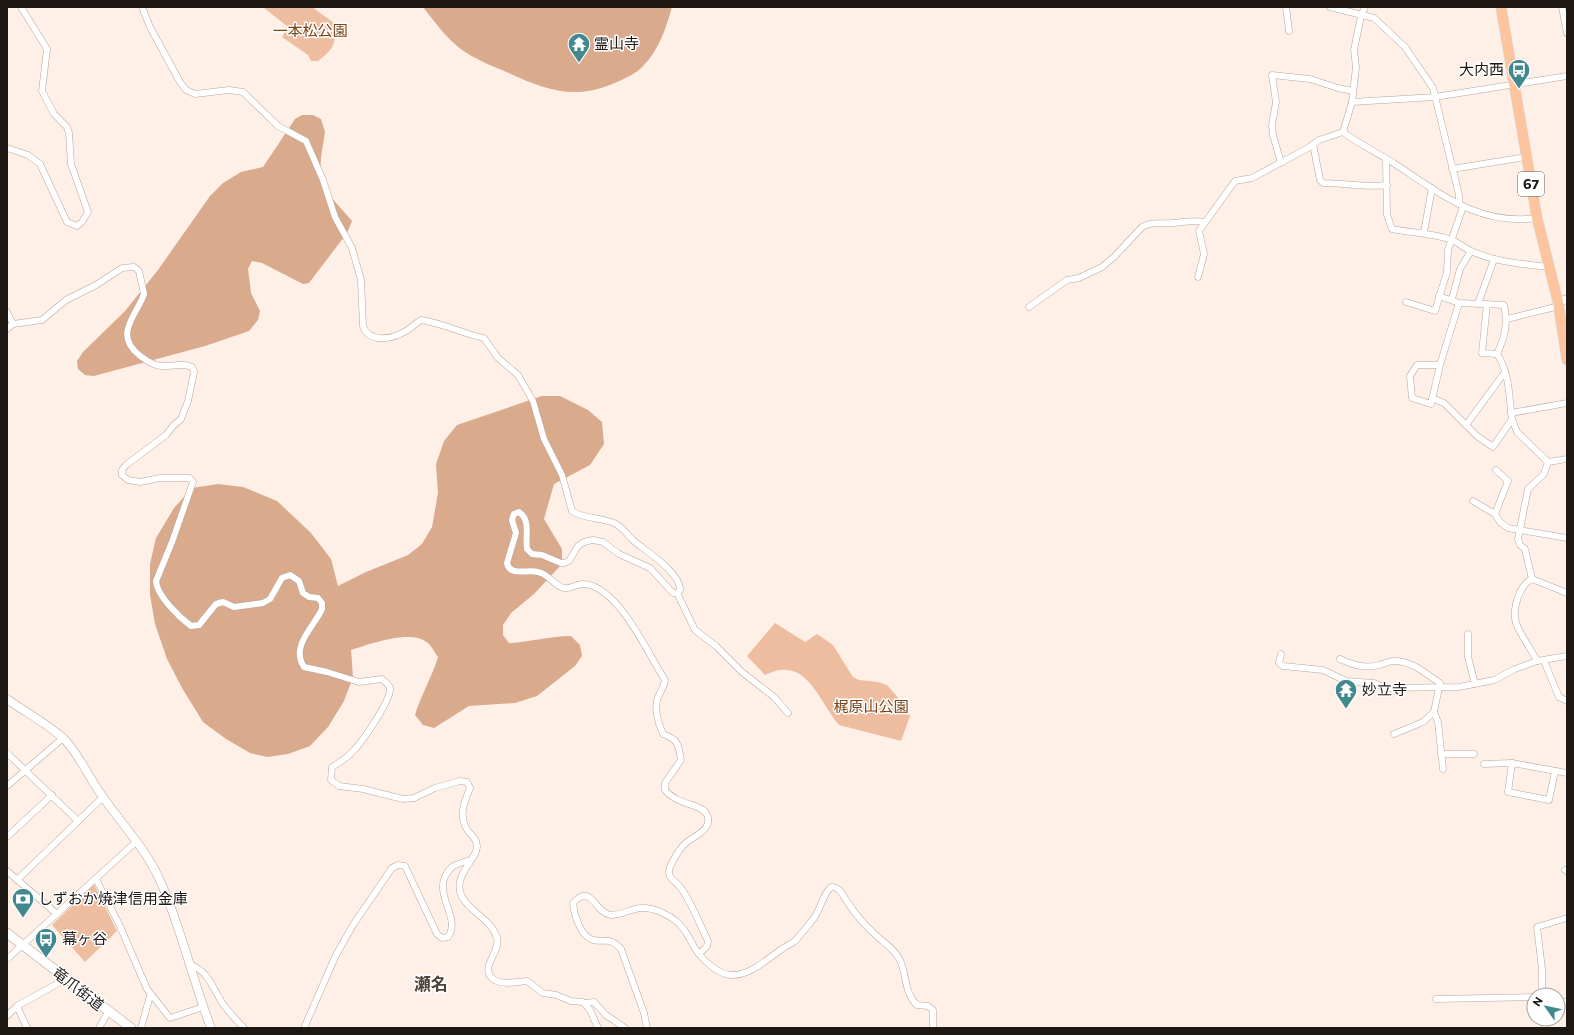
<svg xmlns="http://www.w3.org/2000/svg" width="1574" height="1035" font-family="Commissioner,'Noto Sans JP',sans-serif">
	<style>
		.green { fill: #eebda0 }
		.forest { fill: #daaa8d }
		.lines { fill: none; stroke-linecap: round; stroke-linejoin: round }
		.minor-casing { stroke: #b7a69c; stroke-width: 7 }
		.tertiary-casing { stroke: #b7a69c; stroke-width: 9 }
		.secondary-casing { stroke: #b7a69c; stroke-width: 10 }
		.primary-casing { stroke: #d6d5d5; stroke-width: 11 }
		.minor { stroke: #fff; stroke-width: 6 }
		.tertiary { stroke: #fff; stroke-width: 8 }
		.secondary { stroke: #fff; stroke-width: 9 }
		.primary { stroke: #fdc49e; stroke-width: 10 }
		.labels { text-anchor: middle; stroke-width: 3; stroke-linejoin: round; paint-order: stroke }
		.shield { fill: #fff; stroke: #625d5a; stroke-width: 1 }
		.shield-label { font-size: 14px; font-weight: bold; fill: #1e1814 }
		.park-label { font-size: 15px; fill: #7c4114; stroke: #fff }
		.poi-label { font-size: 15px; fill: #1e1814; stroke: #fff; text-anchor: start }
		.street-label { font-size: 15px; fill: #1e1814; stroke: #fff }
		.quarter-label { font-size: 17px; font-weight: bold; fill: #504239; stroke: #fff }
	</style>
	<rect width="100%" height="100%" fill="#fef0e7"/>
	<g class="green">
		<path d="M263 7H312L334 23C337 43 334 49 318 61H311L308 55 282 37 288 27Z"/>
		<path d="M775 623 805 642 817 634 833 645 853 677 859 680 878 682 887 685 901 701 910 716 901 741 839 725C818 700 806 654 765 675L747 656Z"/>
		<polygon points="94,884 117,931 85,962 52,925"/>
	</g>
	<g class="forest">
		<path d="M423 7H672C666 28 659 50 643 66 637 73 626 78 617 82 573 102 544 89 502 70 487 64 469 56 457 46 443 34 434 21 423 7Z"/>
		<polygon points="302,115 313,115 321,119 325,132 321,157 320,179 322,187 352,221 347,233 309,283 303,284 262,263 252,261 248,269 251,293 260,311 258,320 249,331 205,346 94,376 85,375 78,369 77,361 83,352 125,311 158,270 210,196 223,183 241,172 263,167 295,119"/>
		<path d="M542 396H560L588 410 602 422 604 444 590 465 554 484 544 519 562 549V564L534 594 511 613 503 625V635L509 643C531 642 550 636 571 636L580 645 582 656 575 666 537 696 515 703 469 706 434 728 423 725 415 715C421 695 432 677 438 657 435 653 432 647 429 644 412 628 371 644 351 650L353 677 344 701 328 727 310 746 288 754 267 757 250 753 226 739 203 722 182 688 167 659 155 624 150 595V564L156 538 174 508 192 488 218 484 243 487 277 501 311 533 331 559 338 586 366 572 408 555 422 544 432 527 438 493 436 464 444 441 457 425Z"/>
	</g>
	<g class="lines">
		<g class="minor-casing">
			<g id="minor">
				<path d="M142 7 150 27 180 82 186 90 195 94 229 90 243 92 278 126 306 141 323 180 335 217 352 248 361 280 363 326C369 344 393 339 406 331 411 328 416 323 421 320 443 323 463 334 484 338L498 358 518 375 533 401 544 439 562 475 572 511C583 519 601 517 614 523 623 527 627 535 634 541 646 551 681 573 680 590L677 593H673L650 568 619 554 603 542 593 540 584 542 578 546 569 561 564 563H561L542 555 532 554 527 549C525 536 531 520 519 512L514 514 512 520 516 533 507 563C510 577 527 569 538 572 549 574 554 586 564 588 572 590 577 580 593 586 624 599 647 652 665 680 664 687 662 689 659 695 653 706 658 723 663 734 679 740 678 744 681 760L665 783V790C677 805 701 804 706 813 715 828 696 835 687 842 681 846 673 860 670 867 666 878 675 880 680 887 690 899 701 927 708 941L707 946 699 954"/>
				<polyline points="1286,7 1289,31"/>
				<polyline points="1330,7 1374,18 1405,47 1433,88 1459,195 1459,204"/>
				<polyline points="1562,7 1567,33"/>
				<polyline points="1352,102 1435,97 1567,76"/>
				<path d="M1343 132C1359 144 1378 153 1395 164 1441 194 1479 226 1537 218"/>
				<polyline points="1343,132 1352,102 1356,67 1354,50 1361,16 1365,7"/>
				<path d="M1313 144 1320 180 1323 183C1345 183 1365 188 1387 185"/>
				<polyline points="7,148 28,155 40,164 67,222 77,226 82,222 88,212 71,164 69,133 67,127 54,114 42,91 47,49 21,7"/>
				<path d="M1386 159 1387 215 1392 229C1412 233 1432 233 1452 240 1459 243 1464 248 1471 251 1495 262 1523 264 1549 267"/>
				<polyline points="1281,163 1273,135 1272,125 1276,102 1272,75 1310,79 1338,88 1353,91"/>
				<polyline points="1452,169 1526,157"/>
				<polyline points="1424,232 1432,188"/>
				<polyline points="1198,277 1204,254 1199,231 1235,181 1252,178 1308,148 1319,140 1343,132"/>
				<polyline points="1452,299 1460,269 1471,251"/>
				<polyline points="1406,302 1435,311 1447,272 1448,250 1463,207"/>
				<polyline points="1478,304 1494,259"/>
				<polyline points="1487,304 1482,353 1497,354"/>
				<path d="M1029 307 1067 280 1079 278 1102 267 1114 257 1142 227C1152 221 1162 224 1173 223 1184 222 1193 220 1205 222"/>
				<polyline points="7,312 13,324 7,329"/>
				<polyline points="1507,319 1559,306"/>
				<path d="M13 324 42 320 66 300 96 285 122 268 134 267 139 271 144 294C137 315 113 334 139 355 146 360 152 365 161 366 172 367 182 362 192 367L194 372 188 401 181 419 173 426 166 435 126 465 122 470V475L128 480 140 482 160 478H190L193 482 172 542 156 581C157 596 179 617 191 626L199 625 216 604 223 602 234 607 263 603 270 599 282 578 290 575 299 581 303 593 309 597 318 598 322 603V609C314 627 290 646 304 667L327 672 359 682 382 679C385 682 389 684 390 688 392 699 361 744 352 752 347 758 339 763 332 767L331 780 339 786 363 789 403 799 414 798 435 788 460 781 467 782 470 788C464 802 458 817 468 831 472 835 477 840 477 846 478 859 451 876 462 897 471 913 492 920 497 938 501 951 480 967 492 978 499 986 518 982 527 981L543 993 556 995 571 1001 583 1002 590 1010 598 1028"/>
				<polyline points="1440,365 1417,365 1410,376 1412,398 1431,404 1440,365 1459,303"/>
				<path d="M1432 398 1444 403 1477 436 1493 447 1512 419C1509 398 1510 373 1497 354 1505 337 1508 324 1504 305L1459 303 1439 296"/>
				<polyline points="1511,413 1567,403"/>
				<polyline points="1512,419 1517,432 1548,462"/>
				<polyline points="1466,425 1505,372"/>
				<polyline points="1473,501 1495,514 1500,522 1508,528 1567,538"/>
				<polyline points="1495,514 1508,481 1496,470"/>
				<polyline points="1532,579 1525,549 1520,545 1518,539 1528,489 1544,474 1548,462 1567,459"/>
				<polyline points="677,593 695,630 716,646 742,672 774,697 788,713"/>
				<polyline points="1468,634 1468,657 1475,684"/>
				<polyline points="1281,654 1279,663 1283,666 1323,670 1346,681 1374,683 1385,688 1459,687 1494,680 1515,669 1537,661 1567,656"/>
				<path d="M1340 659C1353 665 1365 669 1379 665 1384 664 1389 661 1394 661 1413 661 1426 674 1440 683L1434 712 1438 722 1443 769"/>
				<path d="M1537 661C1531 649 1521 636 1516 623 1512 610 1519 585 1532 579L1567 593"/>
				<polyline points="1544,661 1559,697 1567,701"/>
				<polyline points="1394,734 1423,722 1434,712"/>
				<polyline points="7,753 78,821"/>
				<polyline points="1441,754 1474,754"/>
				<polyline points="1512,763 1508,792 1549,800 1555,771"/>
				<polyline points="1484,764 1512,763 1567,773"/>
				<polyline points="7,786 63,738"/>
				<polyline points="7,837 52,795"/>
				<polyline points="1565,870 1567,870"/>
				<polyline points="7,871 57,914"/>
				<polyline points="96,879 119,924 147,989 170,1018 203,1007"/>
				<polyline points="17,880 103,797"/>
				<polyline points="7,959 137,841"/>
				<path d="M189 964C208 970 213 989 223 1004 229 1012 237 1021 244 1028"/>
				<polyline points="1542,995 1542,969 1537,927 1567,918"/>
				<polyline points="1436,999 1534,997"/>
				<polyline points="1558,1002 1567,1002"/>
				<polyline points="585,1003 594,1002 606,1015 625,1028"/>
				<polyline points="7,1016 17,1006"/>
				<polyline points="27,1028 17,1006 66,979"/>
				<polyline points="99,1028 108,1012"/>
				<polyline points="141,1028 150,996"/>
				<path d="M304 1028 336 955 353 925 392 868 398 865 405 866 437 934 442 938 448 937C463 916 427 891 452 867 456 864 465 862 470 860"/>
				<path d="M647 1028 644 1013 621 949C609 936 607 943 593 940 580 936 574 914 573 903 592 882 594 913 611 915 620 915 627 911 635 909 652 905 675 916 685 931 690 938 693 947 699 954 705 962 720 975 731 975 750 976 767 959 782 949 786 946 791 944 795 941 796 940 812 921 814 918 821 908 822 896 831 887 840 887 842 894 846 900 855 914 866 927 879 938 886 944 895 950 900 960 907 975 904 993 917 1005L928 1006 933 1010V1028"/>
				<polyline points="1545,1028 1548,1019"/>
			</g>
		</g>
		<g class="tertiary-casing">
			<g id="tertiary">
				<polyline points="1558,302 1567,299"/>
				<path d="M7 699C25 712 48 724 64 739 80 755 89 779 103 797 123 826 148 851 162 885 182 931 193 981 211 1028"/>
			</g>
		</g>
		<g class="secondary-casing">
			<polyline id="secondary" points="7,933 131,1028"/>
		</g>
		<g class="primary-casing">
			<polyline id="primary" points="1501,7 1537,218 1558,302 1567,360"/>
		</g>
		<use href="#minor" class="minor"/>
		<use href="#tertiary" class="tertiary"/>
		<use href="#secondary" class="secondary"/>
		<use href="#primary" class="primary"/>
	</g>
	<defs>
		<g id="temple-pin" transform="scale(1.15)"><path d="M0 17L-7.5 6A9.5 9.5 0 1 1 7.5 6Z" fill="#42898f" stroke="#fff"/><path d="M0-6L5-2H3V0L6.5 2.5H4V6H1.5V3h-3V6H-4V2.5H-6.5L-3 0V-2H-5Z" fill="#fff"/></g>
		<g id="bus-pin" transform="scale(1.15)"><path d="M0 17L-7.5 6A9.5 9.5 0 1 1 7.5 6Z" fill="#42898f" stroke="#fff"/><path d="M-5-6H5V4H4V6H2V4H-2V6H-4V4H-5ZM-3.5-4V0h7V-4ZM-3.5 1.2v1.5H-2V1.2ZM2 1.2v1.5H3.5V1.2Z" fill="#fff"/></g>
		<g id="bank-pin" transform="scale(1.15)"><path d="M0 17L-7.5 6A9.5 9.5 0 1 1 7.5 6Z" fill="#42898f" stroke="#fff"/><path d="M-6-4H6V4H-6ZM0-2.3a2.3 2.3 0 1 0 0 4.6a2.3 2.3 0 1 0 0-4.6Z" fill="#fff"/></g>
	</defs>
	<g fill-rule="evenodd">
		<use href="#temple-pin" x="579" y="44"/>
		<use href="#bus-pin" x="1519" y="70"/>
		<use href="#temple-pin" x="1346" y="690"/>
		<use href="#bank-pin" x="23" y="899"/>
		<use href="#bus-pin" x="46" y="939"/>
	</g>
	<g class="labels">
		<rect class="shield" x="1518" y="172" width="26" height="24" rx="3"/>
		<g class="shield-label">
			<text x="1531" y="189">67</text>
		</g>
		<g class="park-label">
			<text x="310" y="36">一本松公園</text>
			<text x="871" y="712">梶原山公園</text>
		</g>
		<g class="poi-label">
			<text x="594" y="49">霊山寺</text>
			<text x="1504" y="75" text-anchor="end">大内西</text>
			<text x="1362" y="695">妙立寺</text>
			<text x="38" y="904">しずおか焼津信用金庫</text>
			<text x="62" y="944">幕ヶ谷</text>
		</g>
		<g class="street-label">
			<text transform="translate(78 989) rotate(38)" y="5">竜爪街道</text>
		</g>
		<g class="quarter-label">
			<text x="431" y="990">瀬名</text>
		</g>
	</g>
	<rect width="1574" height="1035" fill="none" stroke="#1e1814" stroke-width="16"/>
	<g transform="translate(1546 1007) rotate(303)"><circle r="19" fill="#ffffff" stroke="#a5a3a1"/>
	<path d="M0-3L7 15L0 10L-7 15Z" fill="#42898f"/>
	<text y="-6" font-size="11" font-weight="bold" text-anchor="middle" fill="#1e1814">N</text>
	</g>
</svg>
